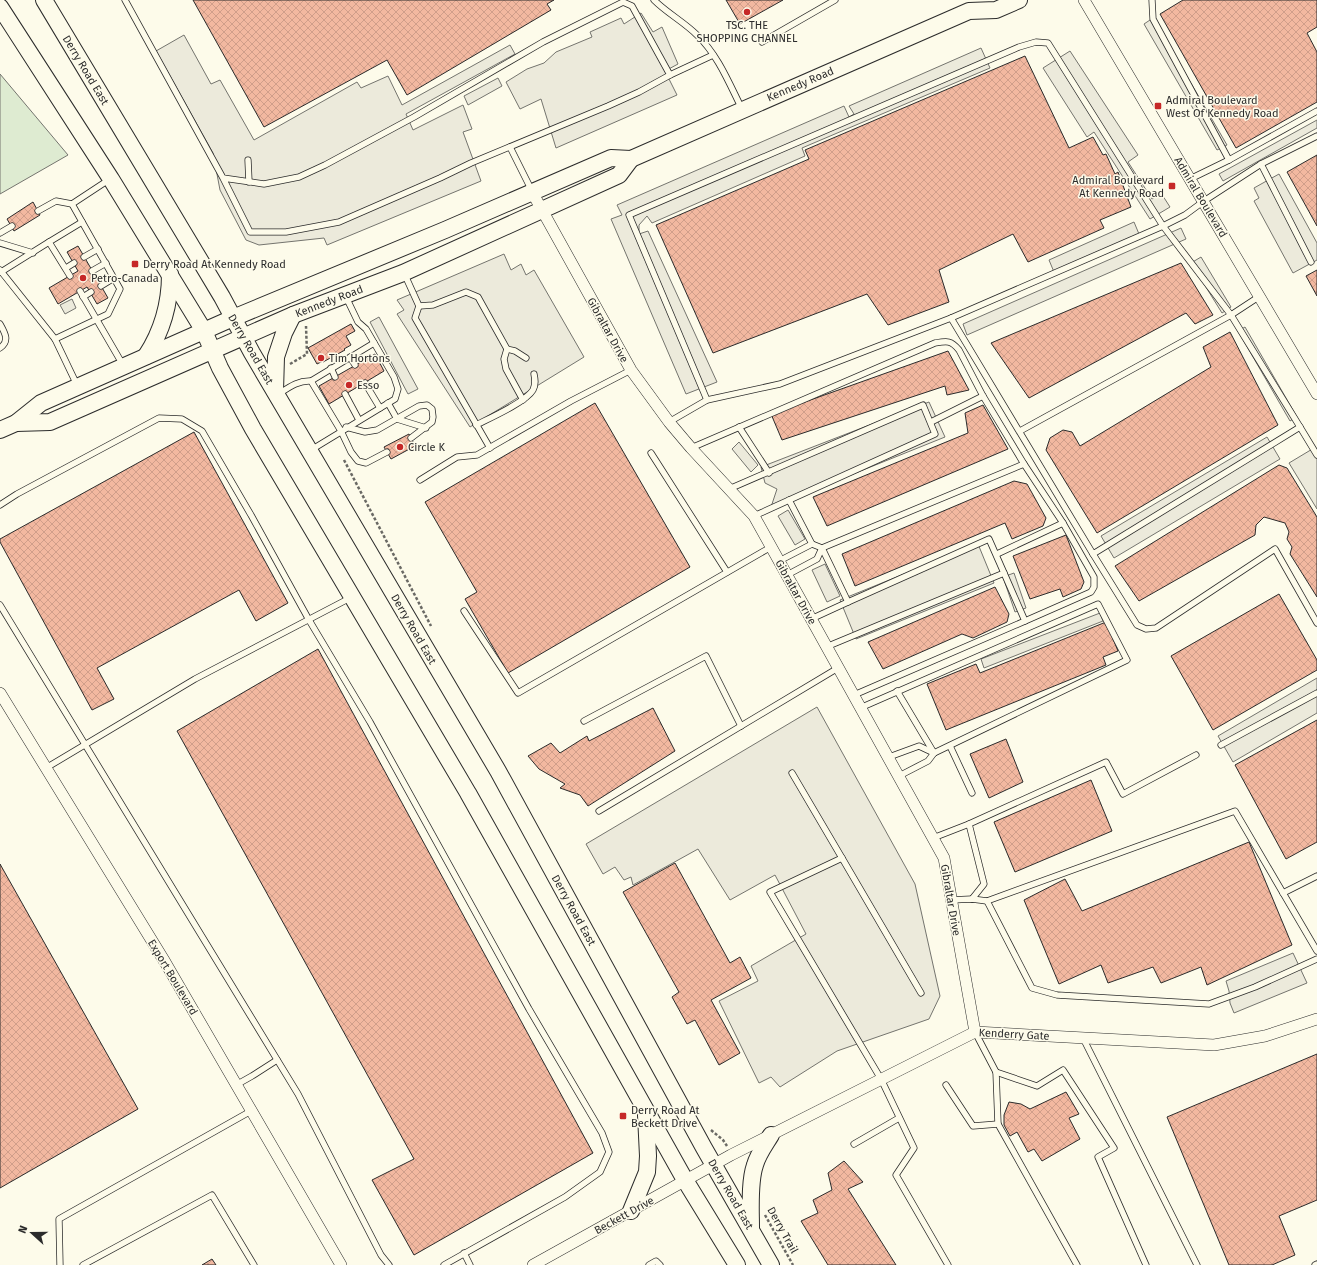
<svg xmlns="http://www.w3.org/2000/svg" width="1317" height="1265" font-family="'Fira Sans',sans-serif">
	<style>
		.green { fill: #deebd1; stroke: #74746e }
		.parking { fill: #eceadb; stroke: #74746e }
		.building { fill: url(#building-cross-hatch); stroke: #2b2b2b }
		.lines { fill: none; stroke-linecap: round; stroke-linejoin: round }
		.service-casing { stroke: #2b2b2b; stroke-width: 7 }
		.minor-casing { stroke: #2b2b2b; stroke-width: 12 }
		.secondary-casing { stroke: #2b2b2b; stroke-width: 18 }
		.path { stroke: #6a6964; stroke-width: 2.5; stroke-dasharray: 3 2; stroke-linecap: butt }
		.service { stroke: #fdfbea; stroke-width: 5.5 }
		.minor { stroke: #fdfbea; stroke-width: 11 }
		.secondary { stroke: #fdfbea; stroke-width: 16 }
		.poi-dot { fill: #c62828; stroke: #fdfbea; stroke-width: 1.5 }
		.labels { text-anchor: middle; stroke-width: 3; stroke-linejoin: round; paint-order: stroke }
		.poi-label { font-size: 11px; fill: #2b2b2b; stroke: #fdfbea; text-anchor: start }
		.street-label { font-size: 11px; fill: #2b2b2b; stroke: #fdfbea }
	</style>
	<defs>
		<pattern id="building-cross-hatch" width="8" height="8" patternUnits="userSpaceOnUse"><rect width="8" height="8" fill="#f2b8a0"/><path d="M0 0l8 8M0 8l8-8" fill="none" stroke="#d09e8a"/></pattern>
	</defs>
	<rect width="100%" height="100%" fill="#fdfbea"/>
	<polygon class="green" points="0,74 68,155 0,194"/>
	<g class="parking">
		<polygon points="641,13 653,32 662,27 678,64 665,71 677,95 556,148 541,99 520,109 506,82 527,69 544,63 556,52 592,37 590,32 621,18 624,24"/>
		<polygon points="1153,18 1227,145 1217,150 1144,24"/>
		<polygon points="184,35 211,84 220,80 254,140 357,82 361,88 388,76 402,105 510,45 515,54 406,114 413,130 463,105 472,129 463,132 481,181 327,245 324,238 259,245 246,240 220,190 213,153 156,51"/>
		<polygon points="981,48 990,68 802,148 805,156 652,223 647,216 639,225 639,234 648,231 717,382 686,394 611,219 622,215 617,205 844,106 849,117 854,114 849,106"/>
		<polygon points="1070,51 1138,155 1128,162 1152,199 1161,193 1170,207 1150,219 1094,132 1087,137 1043,68"/>
		<polygon points="498,78 502,86 468,105 464,96"/>
		<polygon points="1317,120 1317,128 1223,181 1219,174"/>
		<polygon points="1279,174 1317,243 1317,260 1293,273 1254,201 1259,198 1254,188"/>
		<polygon points="1134,222 1139,234 1054,272 1049,260"/>
		<polygon points="1181,228 1186,239 967,335 963,324"/>
		<polygon points="504,254 511,270 521,264 526,275 534,270 584,357 470,427 397,314 404,310 397,300"/>
		<polygon points="1201,257 1231,307 1222,313 1191,263"/>
		<polygon points="72,299 76,308 65,314 60,305"/>
		<polygon points="379,317 418,389 408,394 370,322"/>
		<polygon points="1245,327 1297,417 1290,421 1238,331"/>
		<polygon points="929,402 945,437 771,507 777,489 765,483 761,467"/>
		<polygon points="1267,437 1280,459 1114,558 1101,536"/>
		<polygon points="739,442 758,465 751,472 732,449"/>
		<polygon points="1314,448 1317,453 1317,509 1289,463"/>
		<polygon points="788,510 805,539 795,545 778,516"/>
		<polygon points="978,544 994,583 856,639 840,600"/>
		<polygon points="825,564 840,596 827,602 812,570"/>
		<polygon points="1014,573 1026,608 1015,612 1003,577"/>
		<polygon points="1100,613 1103,621 984,668 981,659"/>
		<polygon points="1317,678 1317,713 1233,762 1218,736"/>
		<polygon points="817,707 915,884 940,996 929,1019 837,1051 780,1087 771,1077 759,1083 719,1001 758,981 751,966 806,934 775,875 730,900 698,849 633,885 631,877 624,880 615,867 603,874 586,844"/>
		<polygon points="1293,953 1307,983 1234,1013 1230,1003 1229,991 1226,981"/>
	</g>
	<g class="building">
		<polygon points="193,0 554,0 547,4 551,10 407,95 387,60 264,127"/>
		<polygon points="726,0 783,0 740,24"/>
		<polygon points="1183,0 1317,0 1317,27 1307,33 1317,52 1317,102 1236,148 1160,14"/>
		<polygon points="1025,56 1069,148 1093,137 1103,155 1106,154 1115,174 1118,172 1131,207 1100,220 1104,228 1028,262 1013,234 939,270 949,302 888,325 867,294 713,353 656,225 809,159 805,150"/>
		<polygon points="1317,155 1317,226 1287,172"/>
		<polygon points="33,202 40,215 14,231 7,219"/>
		<polygon points="78,246 108,298 97,304 87,287 58,304 49,288 78,271 67,252"/>
		<polygon points="1181,263 1213,315 1195,324 1186,313 1029,398 991,343"/>
		<polygon points="1317,270 1317,296 1306,276"/>
		<polygon points="351,324 355,331 346,336 351,345 344,349 345,350 323,362 323,361 317,364 308,348"/>
		<polygon points="1230,332 1278,425 1097,533 1046,450 1050,438 1063,430 1072,432 1080,446 1211,367 1203,347"/>
		<polygon points="948,351 969,390 947,395 945,386 782,440 771,414"/>
		<polygon points="375,354 384,371 329,404 319,386"/>
		<polygon points="595,403 690,567 508,673 465,599 477,592 425,502"/>
		<polygon points="983,405 1008,449 827,526 813,497 968,433 965,413"/>
		<polygon points="194,432 288,603 256,621 239,590 97,668 114,699 92,710 0,542 0,539"/>
		<polygon points="409,434 415,446 391,459 384,447"/>
		<polygon points="1279,465 1287,468 1317,517 1317,597 1290,554 1292,547 1287,539 1289,532 1285,523 1264,517 1256,525 1255,535 1139,601 1115,566"/>
		<polygon points="1014,481 1027,484 1046,518 1043,526 1012,539 1005,523 855,586 842,554"/>
		<polygon points="1066,535 1084,582 1081,589 1063,597 1060,589 1030,599 1013,556"/>
		<polygon points="995,587 1009,614 1007,622 973,638 962,634 883,669 868,642"/>
		<polygon points="1279,594 1317,660 1317,670 1213,730 1171,656"/>
		<polygon points="1106,622 1118,651 1103,657 1106,665 946,730 927,684 976,664 980,673"/>
		<polygon points="318,649 593,1153 414,1255 372,1180 414,1159 177,731"/>
		<polygon points="653,708 675,751 588,806 580,795 560,788 565,784 539,769 528,756 551,743 560,753 587,736 589,741"/>
		<polygon points="1317,720 1317,842 1286,859 1235,765"/>
		<polygon points="1006,739 1023,782 989,798 970,754"/>
		<polygon points="1091,780 1112,831 1015,872 994,822"/>
		<polygon points="1249,842 1292,945 1207,985 1201,967 1161,983 1153,967 1108,983 1101,965 1059,984 1024,900 1065,879 1082,911"/>
		<polygon points="675,863 730,963 740,957 751,978 711,1000 740,1053 719,1065 695,1020 687,1024 672,997 679,992 623,892"/>
		<polygon points="0,864 138,1109 0,1188"/>
		<polygon points="1317,1054 1317,1200 1279,1216 1295,1255 1272,1265 1229,1265 1167,1117"/>
		<polygon points="1066,1092 1079,1114 1069,1118 1080,1139 1042,1161 1034,1149 1028,1152 1017,1132 1010,1136 1004,1125 1004,1115 1009,1102 1021,1104 1030,1109"/>
		<polygon points="844,1161 863,1182 848,1189 896,1265 828,1265 801,1221 818,1213 813,1200 832,1190 828,1173"/>
		<polygon points="212,1259 216,1265 202,1265"/>
	</g>
	<g class="lines">
		<g class="service-casing">
			<g id="service">
				<polyline points="125,0 223,178 264,184 299,177 325,165 414,117 543,42 623,2 632,6 670,75 639,92 608,106 471,163 440,178 339,222 286,232 250,232 223,178"/>
				<path d="M654 0C667 13 684 22 697 35 718 55 729 83 742 109"/>
				<polyline points="1152,0 1153,19 1229,160 1190,179"/>
				<polyline points="762,42 835,0"/>
				<polyline points="670,75 713,55"/>
				<polyline points="510,147 532,191"/>
				<polyline points="248,160 249,182"/>
				<polyline points="1229,160 1317,111"/>
				<polyline points="1261,164 1311,262"/>
				<polyline points="38,211 56,201 72,204"/>
				<polyline points="0,233 12,226"/>
				<polyline points="0,243 33,253"/>
				<polyline points="84,257 98,249"/>
				<polyline points="66,268 74,263"/>
				<polyline points="0,270 55,339"/>
				<polyline points="92,271 106,263"/>
				<polyline points="1,272 49,242"/>
				<polyline points="404,273 419,306 415,318 490,448"/>
				<polyline points="70,276 49,242 82,222"/>
				<polyline points="101,286 114,278"/>
				<polyline points="80,291 123,365"/>
				<polyline points="83,297 91,292"/>
				<polyline points="419,306 433,305 466,292 478,297 507,349 515,351 526,358"/>
				<path d="M0 324C5 333 10 341 0 348"/>
				<polyline points="507,349 504,359 506,369 523,400"/>
				<polyline points="350,357 355,365"/>
				<polyline points="331,368 335,377"/>
				<polyline points="311,381 374,343"/>
				<polyline points="365,383 380,408"/>
				<polyline points="77,385 55,339 108,314 120,289 72,204 110,179"/>
				<polyline points="345,394 359,420"/>
				<path d="M277 395C288 388 298 380 311 381L341 431 351 452 358 461 366 463 387 452"/>
				<polyline points="707,400 629,215 1019,47 1036,42 1048,43 1163,226 1231,315 1300,427 1093,554 951,318"/>
				<polyline points="388,403 397,419 426,428"/>
				<polyline points="669,422 707,400 780,384 951,318 1163,226 1185,215 1204,201 1261,164 1317,136"/>
				<polyline points="931,422 983,396"/>
				<path d="M476 425C490 418 526 402 533 390 536 384 535 379 534 374"/>
				<polyline points="346,427 365,432 377,430 419,406 427,405 432,409 433,417 432,422 411,438"/>
				<polyline points="739,427 769,473"/>
				<polyline points="1300,427 1317,455"/>
				<polyline points="1020,431 1231,315 1260,296"/>
				<path d="M691 448 935 343C947 341 951 340 959 350L983 396 1024 464 1063 523 1094 577V587L1091 592 1025 621"/>
				<polyline points="311,450 395,399 398,389 394,377 366,329 358,322 346,297"/>
				<polyline points="651,453 727,572"/>
				<polyline points="420,480 457,457 477,455 571,401 631,370"/>
				<polyline points="729,489 923,405 935,434 754,516"/>
				<polyline points="789,500 812,544 822,548 1024,464"/>
				<polyline points="0,505 17,494 159,418 182,419 202,431 251,515 309,620 370,722 529,1009 602,1133 609,1152 600,1172 565,1197 444,1265"/>
				<polyline points="997,554 1063,523"/>
				<polyline points="1093,554 1137,625 1146,629 1156,628 1275,549 1317,623"/>
				<polyline points="779,561 812,544"/>
				<polyline points="787,575 817,559 822,548"/>
				<polyline points="0,605 298,1094 381,1255 389,1265"/>
				<polyline points="464,611 518,693 771,547"/>
				<polyline points="811,619 848,602 822,548"/>
				<polyline points="826,647 1004,573 989,539 848,602"/>
				<polyline points="897,691 934,753"/>
				<polyline points="854,695 1025,621 1004,573"/>
				<polyline points="860,708 1098,604 1127,660 934,753 928,761 899,776"/>
				<polyline points="584,721 706,656 741,726"/>
				<polyline points="1221,745 1317,693"/>
				<polyline points="950,746 972,793"/>
				<polyline points="889,757 919,746 934,753"/>
				<polyline points="46,768 195,679 350,598"/>
				<polyline points="792,773 842,858 770,892 881,1079 914,1148 896,1175 948,1265"/>
				<polyline points="599,811 838,668"/>
				<polyline points="933,838 969,824"/>
				<polyline points="842,858 921,993"/>
				<polyline points="1283,893 1317,876"/>
				<polyline points="972,899 984,884 969,824 1106,762 1123,794 1196,755"/>
				<polyline points="951,900 972,899 987,901 1235,811 1317,951"/>
				<polyline points="987,901 1032,988 1057,995 1209,1004 1255,987 1317,959"/>
				<polyline points="975,1032 996,1072 998,1124 1077,1265"/>
				<polyline points="1083,1038 1197,1265"/>
				<polyline points="996,1072 1037,1086 1063,1070 1114,1148 1098,1157 1146,1265"/>
				<polyline points="236,1085 252,1076 277,1060"/>
				<polyline points="946,1085 973,1126 998,1124"/>
				<polyline points="854,1144 899,1118"/>
				<polyline points="464,1253 470,1265"/>
				<polyline points="60,1265 59,1219 251,1111"/>
				<polyline points="83,1265 212,1195 254,1265"/>
				<polyline points="649,1265 656,1261 660,1265"/>
				<polyline points="1315,1265 1317,1264"/>
			</g>
		</g>
		<g class="minor-casing">
			<g id="minor">
				<polyline points="1084,0 1317,394"/>
				<polyline points="532,192 631,370 669,422 691,448 754,516 944,858 975,1032"/>
				<polyline points="0,693 165,962 341,1265"/>
				<polyline points="533,1265 731,1155 975,1032 1214,1045 1265,1036 1317,1019"/>
			</g>
		</g>
		<g class="secondary-casing">
			<g id="secondary">
				<polyline points="44,0 222,297 252,353 498,771 704,1148 771,1265"/>
				<polyline points="0,7 111,179 204,331 220,368 253,429 468,793 685,1180 737,1265"/>
				<path d="M146 356C163 330 170 304 170 274"/>
				<polyline points="275,391 276,357 284,333 293,315"/>
				<polyline points="16,423 50,422 293,315 403,273 619,175 631,159"/>
				<polyline points="0,430 16,423 41,403 233,318 445,230 611,158 631,159 969,11 996,10 1019,0"/>
				<polyline points="631,1211 647,1172 648,1156 646,1115"/>
				<path d="M751 1228C751 1210 749 1182 755 1165 758 1154 765 1145 771 1135"/>
			</g>
		</g>
		<g class="path">
			<polyline points="290,364 307,354 306,326"/>
			<polyline points="344,460 431,626"/>
			<polyline points="711,1130 723,1140 727,1146"/>
			<polyline points="765,1215 793,1265"/>
		</g>
		<use href="#service" class="service"/>
		<use href="#minor" class="minor"/>
		<use href="#secondary" class="secondary"/>
	</g>
	<g class="poi-dot">
		<circle cx="747" cy="12" r="4"/>
		<rect x="1154" y="102" width="8" height="8" rx="2"/>
		<rect x="1168" y="182" width="8" height="8" rx="2"/>
		<rect x="131" y="260" width="8" height="8" rx="2"/>
		<circle cx="83" cy="278" r="4"/>
		<circle cx="321" cy="358" r="4"/>
		<circle cx="349" cy="385" r="4"/>
		<circle cx="400" cy="447" r="4"/>
		<rect x="619" y="1112" width="8" height="8" rx="2"/>
	</g>
	<g class="labels">
		<g class="poi-label">
			<text x="747" y="29" text-anchor="middle">TSC. THE<tspan x="747" dy="13">SHOPPING CHANNEL</tspan></text>
			<text x="1166" y="104">Admiral Boulevard<tspan x="1166" dy="13">West Of Kennedy Road</tspan></text>
			<text x="1164" y="184" text-anchor="end">Admiral Boulevard<tspan x="1164" dy="13">At Kennedy Road</tspan></text>
			<text x="143" y="268">Derry Road At Kennedy Road</text>
			<text x="91" y="282">Petro-Canada</text>
			<text x="329" y="362">Tim Hortons</text>
			<text x="357" y="389">Esso</text>
			<text x="408" y="451">Circle K</text>
			<text x="631" y="1114">Derry Road At<tspan x="631" dy="13">Beckett Drive</tspan></text>
		</g>
		<g class="street-label">
			<text transform="translate(86 70) rotate(59)" y="4">Derry Road East</text>
			<text transform="translate(800 84) rotate(-23)" y="4">Kennedy Road</text>
			<text transform="translate(1201 197) rotate(59)" y="4">Admiral Boulevard</text>
			<text transform="translate(329 301) rotate(-21)" y="4">Kennedy Road</text>
			<text transform="translate(608 330) rotate(61)" y="4">Gibraltar Drive</text>
			<text transform="translate(251 349) rotate(60)" y="4">Derry Road East</text>
			<text transform="translate(796 592) rotate(61)" y="4">Gibraltar Drive</text>
			<text transform="translate(414 629) rotate(60)" y="4">Derry Road East</text>
			<text transform="translate(951 900) rotate(80)" y="4">Gibraltar Drive</text>
			<text transform="translate(574 910) rotate(61)" y="4">Derry Road East</text>
			<text transform="translate(173 977) rotate(59)" y="4">Export Boulevard</text>
			<text transform="translate(1014 1034) rotate(3)" y="4">Kenderry Gate</text>
			<text transform="translate(731 1194) rotate(60)" y="4">Derry Road East</text>
			<text transform="translate(624 1215) rotate(-29)" y="4">Beckett Drive</text>
			<text transform="translate(783 1230) rotate(61)" y="4">Derry Trail</text>
		</g>
	</g>
	<g transform="translate(32 1233) rotate(291)" stroke="#fdfbea" stroke-width="3" paint-order="stroke">
	<path d="M0-3L7 15L0 10L-7 15Z" fill="#2b2b2b"/>
	<text y="-6" font-size="11" font-weight="bold" text-anchor="middle" fill="#2b2b2b">N</text>
	</g>
</svg>
